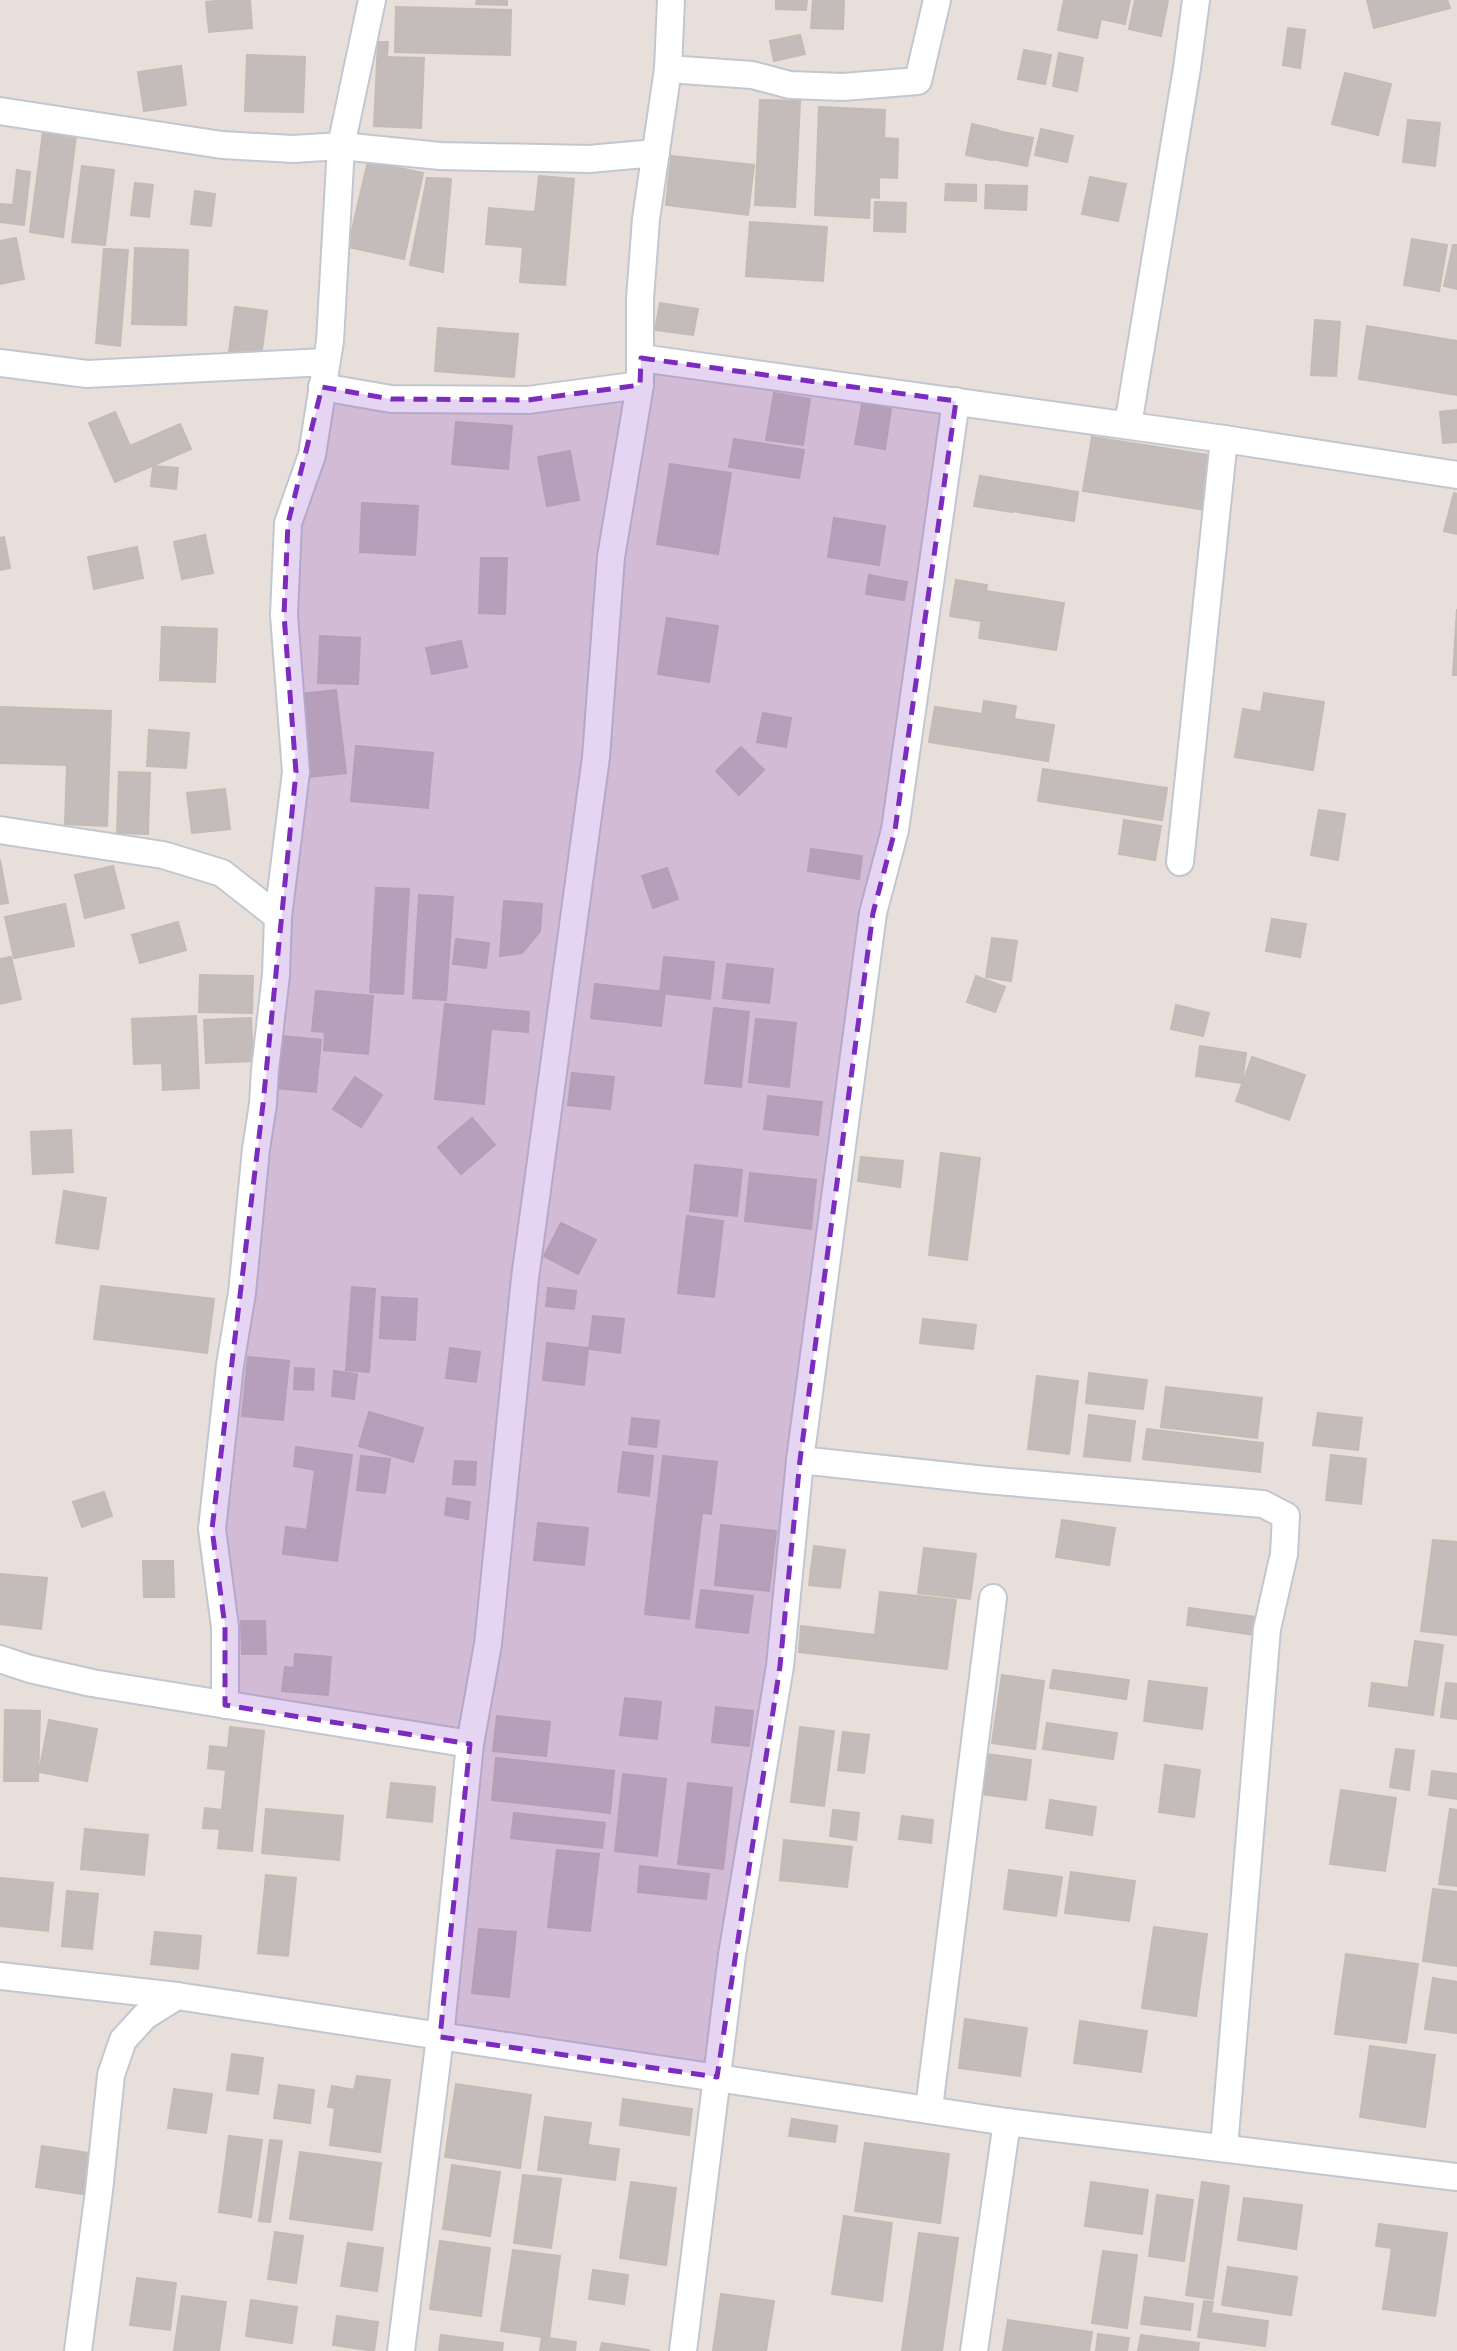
<svg xmlns="http://www.w3.org/2000/svg" width="1457" height="2351" font-family="'DejaVu Sans',sans-serif">
	<style>
		.building { fill: #c3bcba; stroke: #c3bbb4; stroke-width: 2 }
		.lines { fill: none; stroke-linecap: round; stroke-linejoin: round }
		.minor-casing { stroke: #c2c7cf; stroke-width: 30 }
		.minor { stroke: #fff; stroke-width: 26 }
		.marked { fill: #7b2cbf; fill-opacity: 0.2; stroke: #7b2cbf; stroke-width: 5; stroke-dasharray: 14 9; stroke-linejoin: round }
	</style>
	<rect width="100%" height="100%" fill="#e8dfda"/>
	<g class="building">
		<polygon points="227,0 250,0 252,28 209,32 206,2"/>
		<polygon points="477,0 507,0 507,5 476,4"/>
		<polygon points="776,0 807,0 806,10 776,9"/>
		<polygon points="813,0 844,0 843,29 811,28"/>
		<polygon points="1064,0 1130,0 1125,24 1101,19 1097,38 1058,30"/>
		<polygon points="1135,0 1168,0 1161,36 1129,29"/>
		<polygon points="1367,0 1447,0 1450,8 1374,28"/>
		<polygon points="396,7 511,10 510,55 395,52"/>
		<polygon points="1288,28 1305,30 1300,68 1283,65"/>
		<polygon points="800,35 805,54 774,61 770,41"/>
		<polygon points="378,42 388,42 387,57 424,58 421,128 374,126"/>
		<polygon points="1024,50 1051,55 1045,84 1018,79"/>
		<polygon points="1059,53 1083,58 1077,91 1053,86"/>
		<polygon points="247,55 305,57 303,112 245,111"/>
		<polygon points="181,66 186,105 144,111 138,72"/>
		<polygon points="1345,73 1391,84 1378,135 1332,124"/>
		<polygon points="760,100 800,101 795,207 755,205"/>
		<polygon points="819,107 885,110 884,138 898,139 897,178 879,177 879,198 870,197 869,218 815,215"/>
		<polygon points="1408,120 1440,123 1435,166 1403,162"/>
		<polygon points="972,124 998,130 992,160 966,155"/>
		<polygon points="1041,129 1073,136 1067,162 1035,155"/>
		<polygon points="998,131 1033,138 1027,166 992,159"/>
		<polygon points="43,132 76,136 63,237 30,232"/>
		<polygon points="671,156 754,165 748,215 666,205"/>
		<polygon points="368,161 423,173 404,259 348,247"/>
		<polygon points="82,166 114,170 105,245 72,242"/>
		<polygon points="17,170 30,172 24,225 0,222 0,204 13,205"/>
		<polygon points="539,176 574,179 565,285 520,282 523,247 486,244 489,208 535,212"/>
		<polygon points="1090,177 1126,184 1118,221 1082,214"/>
		<polygon points="427,178 451,179 443,272 410,265"/>
		<polygon points="135,183 153,185 149,217 131,215"/>
		<polygon points="946,184 976,185 976,201 945,200"/>
		<polygon points="986,185 1027,186 1026,210 985,208"/>
		<polygon points="195,191 215,194 211,226 191,224"/>
		<polygon points="875,202 906,203 905,232 874,231"/>
		<polygon points="750,222 827,227 823,281 746,276"/>
		<polygon points="16,238 24,279 0,284 0,241"/>
		<polygon points="1412,239 1447,245 1439,291 1404,285"/>
		<polygon points="1453,245 1457,245 1457,289 1444,286"/>
		<polygon points="135,248 188,250 186,325 132,324"/>
		<polygon points="104,249 128,250 120,346 96,343"/>
		<polygon points="660,303 698,309 693,335 655,330"/>
		<polygon points="235,307 267,311 261,357 229,352"/>
		<polygon points="1315,320 1340,322 1336,376 1311,375"/>
		<polygon points="1367,326 1457,341 1457,395 1359,379"/>
		<polygon points="438,328 518,334 514,377 435,371"/>
		<polygon points="774,393 810,399 803,445 766,440"/>
		<polygon points="862,404 891,409 885,449 855,444"/>
		<polygon points="1457,410 1457,442 1443,443 1440,412"/>
		<polygon points="115,412 130,446 180,424 191,449 115,482 89,423"/>
		<polygon points="456,422 512,426 508,469 452,464"/>
		<polygon points="1092,437 1215,456 1206,510 1083,491"/>
		<polygon points="734,439 804,450 799,478 729,467"/>
		<polygon points="570,451 579,500 547,506 538,457"/>
		<polygon points="670,464 731,473 718,554 657,544"/>
		<polygon points="153,466 178,468 176,489 151,486"/>
		<polygon points="980,476 1017,482 1012,512 974,506"/>
		<polygon points="1017,482 1048,487 1043,516 1012,511"/>
		<polygon points="1048,487 1078,492 1074,521 1043,516"/>
		<polygon points="1454,493 1457,494 1457,534 1444,531"/>
		<polygon points="362,503 418,506 415,555 360,552"/>
		<polygon points="834,518 885,526 879,565 828,557"/>
		<polygon points="205,535 213,573 182,579 174,542"/>
		<polygon points="4,537 10,568 0,570 0,538"/>
		<polygon points="137,547 143,578 94,589 88,557"/>
		<polygon points="481,558 507,558 505,614 479,613"/>
		<polygon points="869,575 907,582 904,600 866,594"/>
		<polygon points="956,580 987,585 981,621 950,616"/>
		<polygon points="986,591 1064,603 1056,650 979,638"/>
		<polygon points="1457,609 1457,675 1453,675"/>
		<polygon points="667,618 718,626 709,682 658,674"/>
		<polygon points="162,627 217,629 215,682 160,680"/>
		<polygon points="320,636 360,638 358,684 318,683"/>
		<polygon points="461,641 467,667 432,674 426,648"/>
		<polygon points="336,690 346,773 309,777 300,694"/>
		<polygon points="1264,693 1324,702 1313,770 1235,757 1243,709 1261,712"/>
		<polygon points="984,701 1016,706 1014,719 1054,725 1048,761 929,742 935,707 982,714"/>
		<polygon points="0,707 111,711 107,826 65,824 67,765 0,763"/>
		<polygon points="763,713 791,718 786,747 757,742"/>
		<polygon points="149,730 189,733 186,768 147,766"/>
		<polygon points="356,746 433,753 428,808 351,801"/>
		<polygon points="741,747 764,770 739,795 716,771"/>
		<polygon points="1043,769 1167,788 1162,820 1038,801"/>
		<polygon points="119,772 150,773 148,834 117,833"/>
		<polygon points="225,789 230,829 192,833 187,793"/>
		<polygon points="1319,810 1345,814 1338,860 1311,855"/>
		<polygon points="1124,820 1161,826 1155,860 1119,854"/>
		<polygon points="811,849 862,856 859,879 808,871"/>
		<polygon points="0,860 8,903 0,904"/>
		<polygon points="113,866 124,908 85,918 75,875"/>
		<polygon points="667,868 678,899 653,908 642,876"/>
		<polygon points="376,888 409,889 403,994 370,992"/>
		<polygon points="419,895 453,897 446,1000 413,998"/>
		<polygon points="504,901 542,904 540,931 522,953 500,956"/>
		<polygon points="65,904 74,946 14,958 5,917"/>
		<polygon points="1272,919 1306,924 1300,957 1266,951"/>
		<polygon points="178,922 186,950 140,963 132,935"/>
		<polygon points="992,938 1017,941 1011,981 986,977"/>
		<polygon points="456,939 489,943 486,968 453,964"/>
		<polygon points="11,957 21,999 0,1004 0,959"/>
		<polygon points="664,957 714,962 710,999 660,993"/>
		<polygon points="727,964 773,969 769,1003 723,998"/>
		<polygon points="200,975 253,976 252,1013 199,1012"/>
		<polygon points="976,976 1005,987 995,1012 967,1002"/>
		<polygon points="595,984 665,992 661,1026 591,1018"/>
		<polygon points="316,991 373,996 368,1054 324,1050 325,1032 312,1031"/>
		<polygon points="445,1004 529,1012 528,1032 491,1029 484,1104 435,1099"/>
		<polygon points="1176,1005 1209,1013 1203,1036 1171,1029"/>
		<polygon points="714,1008 749,1012 741,1087 705,1083"/>
		<polygon points="196,1016 199,1088 163,1090 162,1063 134,1064 132,1019"/>
		<polygon points="251,1018 253,1061 206,1063 204,1020"/>
		<polygon points="756,1019 796,1023 789,1087 749,1082"/>
		<polygon points="282,1036 321,1040 316,1092 277,1088"/>
		<polygon points="1200,1046 1246,1053 1242,1083 1196,1076"/>
		<polygon points="1252,1057 1305,1075 1289,1120 1236,1101"/>
		<polygon points="572,1073 614,1077 610,1109 568,1105"/>
		<polygon points="355,1077 382,1095 361,1127 333,1109"/>
		<polygon points="768,1096 822,1102 818,1135 764,1129"/>
		<polygon points="472,1118 495,1145 461,1174 438,1147"/>
		<polygon points="71,1130 73,1172 33,1174 31,1132"/>
		<polygon points="941,1153 980,1158 967,1260 929,1255"/>
		<polygon points="861,1157 903,1161 900,1187 858,1181"/>
		<polygon points="695,1165 742,1170 737,1216 690,1211"/>
		<polygon points="750,1173 816,1180 811,1229 745,1221"/>
		<polygon points="64,1191 106,1198 98,1249 56,1243"/>
		<polygon points="687,1216 723,1221 714,1297 678,1293"/>
		<polygon points="561,1223 596,1240 578,1274 544,1256"/>
		<polygon points="101,1286 214,1299 207,1353 94,1339"/>
		<polygon points="352,1287 375,1289 369,1372 346,1370"/>
		<polygon points="548,1288 576,1291 574,1309 546,1306"/>
		<polygon points="382,1297 417,1299 415,1340 380,1338"/>
		<polygon points="593,1316 624,1319 620,1353 589,1349"/>
		<polygon points="923,1319 976,1325 973,1349 920,1343"/>
		<polygon points="547,1343 588,1348 584,1385 543,1380"/>
		<polygon points="450,1348 480,1352 476,1382 446,1378"/>
		<polygon points="248,1357 289,1361 283,1420 242,1416"/>
		<polygon points="295,1368 314,1369 313,1390 294,1389"/>
		<polygon points="334,1371 357,1374 354,1399 332,1396"/>
		<polygon points="1089,1373 1147,1380 1143,1409 1086,1403"/>
		<polygon points="1037,1376 1078,1381 1069,1454 1028,1449"/>
		<polygon points="1166,1387 1262,1398 1257,1438 1161,1427"/>
		<polygon points="369,1412 423,1428 413,1462 359,1446"/>
		<polygon points="1318,1413 1362,1418 1358,1450 1313,1445"/>
		<polygon points="1089,1415 1135,1421 1130,1461 1084,1456"/>
		<polygon points="632,1418 659,1421 656,1447 629,1444"/>
		<polygon points="1147,1429 1263,1443 1260,1472 1143,1459"/>
		<polygon points="296,1447 352,1455 337,1561 283,1554 286,1527 307,1530 315,1470 294,1466"/>
		<polygon points="623,1452 653,1456 649,1496 618,1492"/>
		<polygon points="1331,1455 1366,1459 1361,1504 1326,1500"/>
		<polygon points="361,1456 390,1459 385,1493 357,1490"/>
		<polygon points="663,1456 717,1462 711,1514 657,1508"/>
		<polygon points="455,1461 476,1462 475,1485 453,1484"/>
		<polygon points="104,1492 112,1516 82,1527 73,1502"/>
		<polygon points="447,1498 470,1502 468,1519 445,1515"/>
		<polygon points="657,1508 702,1513 689,1619 645,1614"/>
		<polygon points="1062,1520 1115,1528 1109,1565 1056,1557"/>
		<polygon points="538,1523 588,1528 584,1565 534,1560"/>
		<polygon points="721,1525 776,1531 769,1591 715,1585"/>
		<polygon points="1433,1540 1457,1542 1457,1635 1421,1631"/>
		<polygon points="814,1546 845,1550 840,1588 809,1585"/>
		<polygon points="924,1548 976,1554 970,1599 918,1593"/>
		<polygon points="143,1561 173,1561 174,1597 144,1597"/>
		<polygon points="0,1574 47,1578 41,1629 0,1624"/>
		<polygon points="701,1590 753,1596 748,1633 696,1627"/>
		<polygon points="880,1592 956,1600 950,1644 875,1635"/>
		<polygon points="1189,1608 1257,1617 1255,1635 1187,1625"/>
		<polygon points="241,1621 265,1621 266,1654 242,1654"/>
		<polygon points="801,1626 950,1644 947,1669 799,1652"/>
		<polygon points="1415,1641 1443,1645 1433,1715 1405,1711"/>
		<polygon points="295,1654 331,1657 328,1695 282,1691 285,1667 294,1668"/>
		<polygon points="1053,1670 1129,1680 1126,1699 1050,1688"/>
		<polygon points="1002,1675 1044,1681 1035,1749 992,1743"/>
		<polygon points="1149,1681 1207,1688 1202,1729 1144,1721"/>
		<polygon points="1372,1683 1409,1688 1405,1711 1369,1706"/>
		<polygon points="1446,1683 1457,1684 1457,1719 1441,1717"/>
		<polygon points="625,1698 661,1702 657,1739 620,1735"/>
		<polygon points="716,1707 753,1711 749,1746 712,1742"/>
		<polygon points="5,1710 40,1711 38,1781 4,1781"/>
		<polygon points="497,1716 550,1722 546,1756 493,1751"/>
		<polygon points="49,1720 97,1729 87,1781 39,1772"/>
		<polygon points="1047,1723 1117,1733 1113,1759 1043,1749"/>
		<polygon points="230,1727 264,1731 252,1851 218,1848 220,1829 203,1828 205,1808 222,1810 226,1770 208,1768 210,1746 228,1748"/>
		<polygon points="800,1727 834,1731 824,1806 791,1802"/>
		<polygon points="843,1732 869,1735 864,1773 838,1770"/>
		<polygon points="1396,1749 1414,1751 1409,1790 1390,1787"/>
		<polygon points="987,1754 1031,1760 1026,1800 981,1794"/>
		<polygon points="496,1758 614,1771 610,1813 492,1800"/>
		<polygon points="1165,1765 1200,1770 1194,1817 1159,1812"/>
		<polygon points="1432,1771 1457,1774 1457,1799 1429,1795"/>
		<polygon points="623,1774 666,1779 657,1856 615,1851"/>
		<polygon points="391,1783 435,1787 432,1822 387,1817"/>
		<polygon points="688,1783 732,1788 723,1869 678,1864"/>
		<polygon points="1341,1790 1396,1798 1385,1871 1330,1864"/>
		<polygon points="1050,1800 1096,1807 1092,1835 1046,1828"/>
		<polygon points="266,1809 343,1816 339,1860 262,1853"/>
		<polygon points="1450,1809 1457,1810 1457,1886 1439,1884"/>
		<polygon points="833,1810 859,1813 856,1840 830,1836"/>
		<polygon points="514,1813 605,1823 602,1848 511,1838"/>
		<polygon points="902,1816 933,1820 931,1843 899,1839"/>
		<polygon points="85,1829 148,1835 144,1875 81,1869"/>
		<polygon points="784,1840 852,1847 847,1887 780,1880"/>
		<polygon points="557,1850 599,1854 590,1931 548,1927"/>
		<polygon points="640,1866 709,1874 706,1899 638,1892"/>
		<polygon points="1009,1870 1062,1877 1056,1916 1004,1909"/>
		<polygon points="1071,1872 1135,1881 1129,1921 1065,1913"/>
		<polygon points="266,1875 296,1878 288,1956 258,1953"/>
		<polygon points="0,1878 53,1883 48,1931 0,1926"/>
		<polygon points="1433,1889 1457,1892 1457,1966 1423,1961"/>
		<polygon points="67,1891 98,1894 92,1949 62,1946"/>
		<polygon points="1154,1927 1207,1934 1196,2016 1142,2008"/>
		<polygon points="479,1929 516,1932 509,1997 472,1993"/>
		<polygon points="155,1932 201,1936 198,1969 151,1964"/>
		<polygon points="1346,1954 1418,1964 1406,2043 1335,2034"/>
		<polygon points="1433,1978 1457,1982 1457,2033 1425,2029"/>
		<polygon points="965,2019 1027,2028 1020,2076 959,2068"/>
		<polygon points="1080,2021 1147,2031 1141,2072 1074,2063"/>
		<polygon points="1370,2046 1435,2055 1425,2127 1360,2117"/>
		<polygon points="232,2054 263,2058 258,2094 227,2090"/>
		<polygon points="357,2076 390,2080 380,2152 330,2145 335,2108 328,2107 332,2086 354,2090"/>
		<polygon points="456,2084 531,2095 520,2168 445,2157"/>
		<polygon points="279,2085 314,2090 310,2123 274,2118"/>
		<polygon points="174,2089 212,2094 206,2133 168,2128"/>
		<polygon points="623,2099 692,2109 689,2135 620,2125"/>
		<polygon points="545,2117 591,2123 583,2176 538,2170"/>
		<polygon points="792,2119 837,2126 835,2142 789,2136"/>
		<polygon points="229,2136 262,2140 251,2217 219,2212"/>
		<polygon points="270,2140 282,2141 270,2222 259,2221"/>
		<polygon points="865,2143 949,2154 940,2223 855,2211"/>
		<polygon points="588,2145 619,2149 615,2180 583,2176"/>
		<polygon points="42,2146 89,2153 83,2194 36,2187"/>
		<polygon points="300,2152 381,2163 372,2230 290,2219"/>
		<polygon points="452,2165 500,2172 490,2236 443,2229"/>
		<polygon points="523,2175 561,2179 551,2248 514,2243"/>
		<polygon points="631,2182 676,2188 666,2265 620,2258"/>
		<polygon points="1091,2182 1148,2190 1142,2234 1085,2226"/>
		<polygon points="1202,2182 1229,2186 1213,2299 1186,2295"/>
		<polygon points="1157,2195 1193,2200 1184,2261 1149,2256"/>
		<polygon points="1244,2198 1302,2205 1296,2249 1238,2240"/>
		<polygon points="844,2216 892,2223 882,2301 832,2294"/>
		<polygon points="1379,2224 1447,2233 1435,2316 1383,2309 1392,2248 1376,2246"/>
		<polygon points="275,2232 303,2236 296,2283 268,2279"/>
		<polygon points="919,2233 958,2238 942,2351 902,2351"/>
		<polygon points="440,2241 490,2248 481,2316 430,2309"/>
		<polygon points="348,2243 383,2248 377,2291 341,2286"/>
		<polygon points="513,2250 560,2256 549,2338 501,2331"/>
		<polygon points="1103,2251 1137,2255 1127,2328 1092,2323"/>
		<polygon points="1228,2267 1297,2277 1291,2315 1222,2305"/>
		<polygon points="593,2270 628,2275 624,2304 589,2299"/>
		<polygon points="137,2278 176,2283 170,2330 130,2325"/>
		<polygon points="721,2294 774,2301 766,2351 713,2351"/>
		<polygon points="182,2296 226,2302 219,2351 174,2350"/>
		<polygon points="1145,2297 1193,2304 1190,2330 1141,2324"/>
		<polygon points="251,2300 297,2307 292,2343 246,2336"/>
		<polygon points="1204,2301 1213,2302 1211,2313 1268,2321 1265,2346 1198,2337"/>
		<polygon points="337,2316 378,2322 374,2351 333,2345"/>
		<polygon points="1008,2320 1092,2332 1089,2351 1003,2351"/>
		<polygon points="1098,2334 1129,2338 1127,2351 1096,2351"/>
		<polygon points="441,2335 503,2343 502,2351 439,2351"/>
		<polygon points="1141,2335 1199,2343 1198,2351 1138,2351"/>
		<polygon points="542,2337 576,2342 575,2351 540,2351"/>
		<polygon points="602,2343 649,2350 649,2351 600,2351"/>
	</g>
	<g class="lines">
		<g class="minor-casing">
			<g id="minor">
				<polyline points="668,69 752,75 790,85 843,87 918,81 937,0"/>
				<polyline points="0,111 222,145 293,149 341,146 440,156 589,159 656,153"/>
				<polyline points="641,358 1224,439 1457,475"/>
				<polyline points="0,363 87,374 326,362"/>
				<polyline points="322,387 391,399 528,400 640,385"/>
				<polyline points="1128,425 1187,68 1196,0"/>
				<polyline points="0,830 163,855 222,873 278,917"/>
				<polyline points="1180,862 1224,439"/>
				<polyline points="800,1460 986,1480 1263,1504 1286,1516 1284,1554 1267,1629 1224,2148"/>
				<polyline points="0,1659 30,1669 92,1683 470,1744 440,2037 401,2351"/>
				<polyline points="225,1705 225,1627 212,1529 230,1365 242,1293 256,1149 263,1104 265,1070 276,975 278,917 296,772 284,615 288,523 312,455 330,341 341,146 372,0"/>
				<polyline points="470,1744 488,1644 525,1278 596,757 611,557 640,385 640,299 646,219 668,69 671,0"/>
				<polyline points="0,1976 177,1996 1007,2122 1457,2177"/>
				<polyline points="929,2108 993,1598"/>
				<polyline points="78,2351 99,2191 111,2075 123,2040 145,2016 177,1996"/>
				<polyline points="683,2351 732,1955 780,1666 800,1460 873,913 895,830 956,401"/>
				<polyline points="974,2351 1007,2122"/>
			</g>
		</g>
		<use href="#minor" class="minor"/>
	</g>
	<path class="marked" d="M641 358 956 401 895 830 873 913 800 1460 780 1666 717 2077 440 2037 470 1744 225 1705V1627L212 1529 263 1104 296 772 284 615 288 523 322 387 391 399 528 400 640 385Z"/>
</svg>
